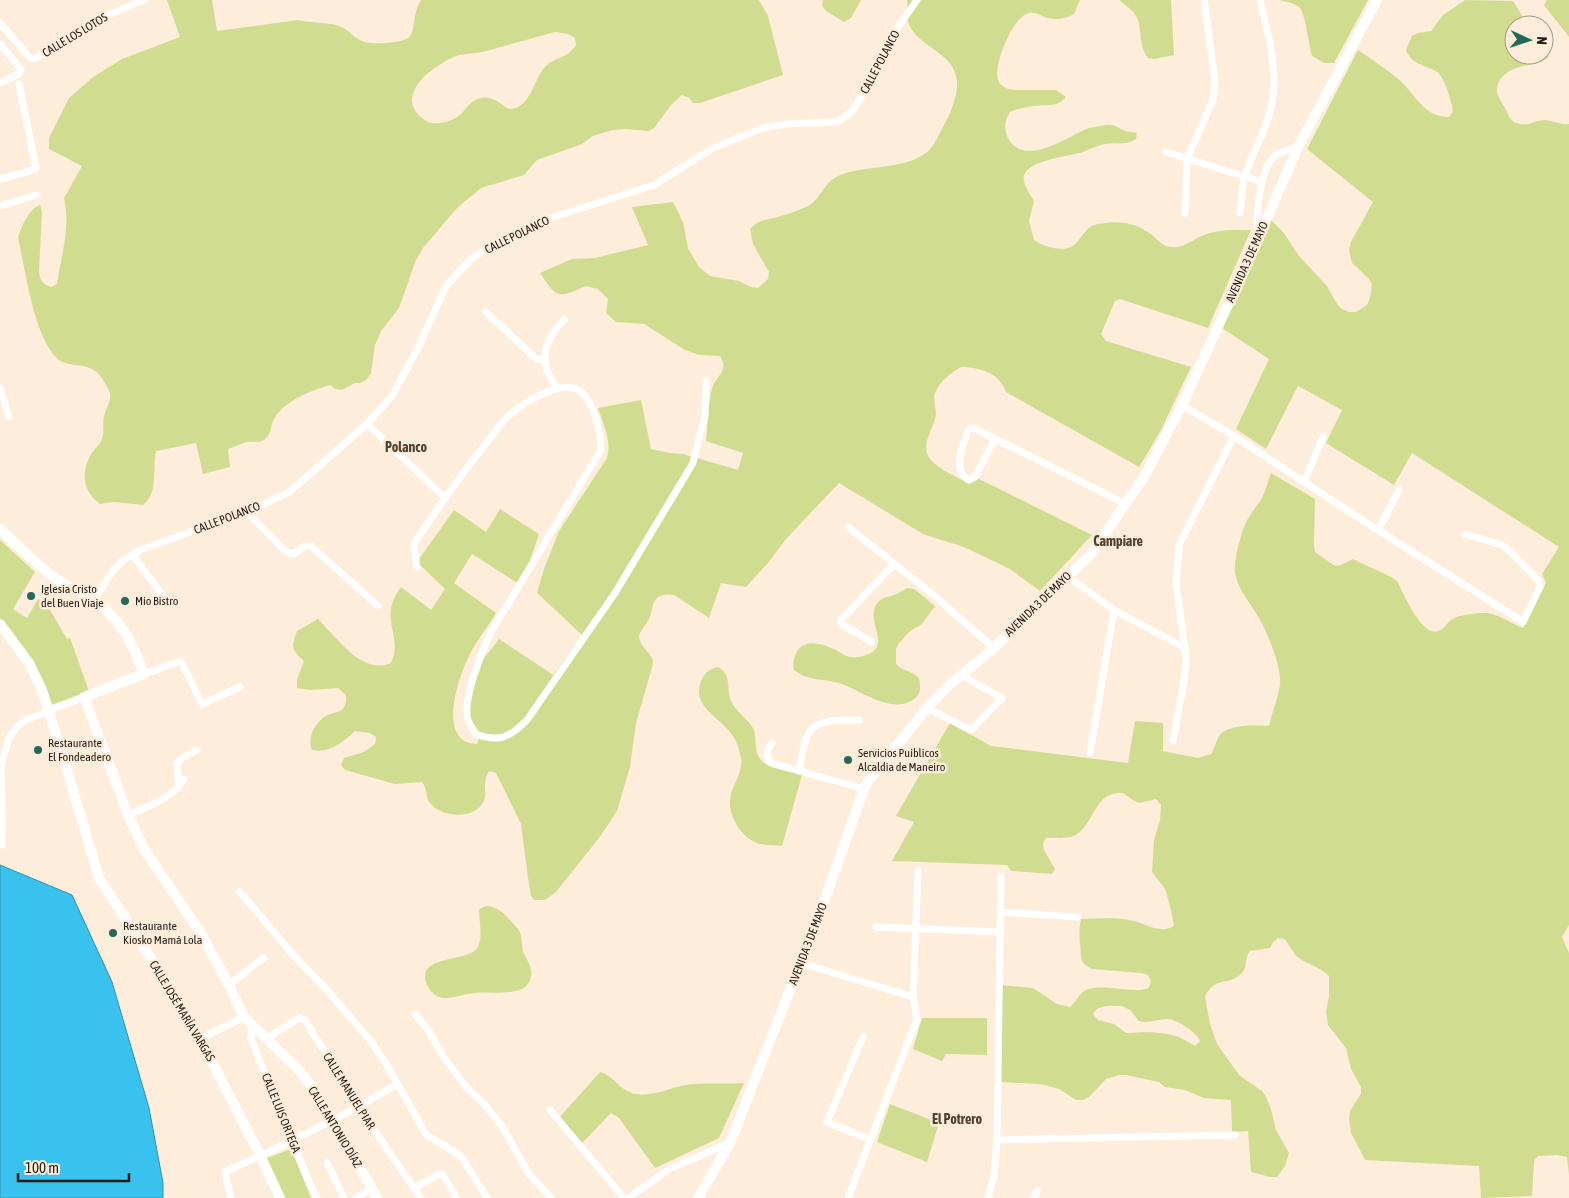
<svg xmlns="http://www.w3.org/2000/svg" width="1569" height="1198" font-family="'Asap Condensed',sans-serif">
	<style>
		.green { fill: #d0dd90; fill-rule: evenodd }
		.water { fill: #39c2ee; stroke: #3390ad }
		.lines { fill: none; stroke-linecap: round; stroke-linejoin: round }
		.street { stroke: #fff; stroke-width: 7 }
		.secondary { stroke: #fff; stroke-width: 10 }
		.poi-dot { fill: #256859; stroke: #feeddb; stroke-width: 2 }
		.labels { text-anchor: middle; stroke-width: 5; stroke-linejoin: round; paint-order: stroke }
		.street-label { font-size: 12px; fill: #241d15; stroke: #feeddb }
		.poi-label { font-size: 12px; fill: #241d15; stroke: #feeddb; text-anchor: start }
		.neighbourhood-label { font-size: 14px; font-weight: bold; fill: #53422f; stroke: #feeddb }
	</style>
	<rect width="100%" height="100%" fill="#feeddb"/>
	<g class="green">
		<path d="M167 0H212L217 31 298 20C310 23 323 22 336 25 348 28 352 37 362 41 370 45 405 44 410 36 415 30 413 12 421 0H759L768 16 783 75 700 103H693L689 98 682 95 672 104 654 128 648 131 626 129 613 130 593 136 582 144 537 160 524 175 481 188 457 208 423 248 416 260 399 308 381 331 375 345 371 373 367 379 361 383H355L342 390 335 389 330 385C312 390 284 401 274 419 270 426 272 434 265 439 259 444 253 441 246 442 240 444 234 447 228 449L230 467 203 474 196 443 156 451C152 469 159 493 143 505L114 502 100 504C82 491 81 472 91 454 95 448 101 444 102 438 105 431 102 423 104 416 106 408 111 402 110 394 108 387 105 383 101 377 87 358 66 372 53 354 32 326 26 272 18 238 21 227 29 209 40 205L42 212 39 271C40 280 42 284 51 287L57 284C61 256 71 227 64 198L82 166 49 149V138L69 98 93 77 122 59 180 37ZM555 32 568 34 575 38 576 45C567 60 552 57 543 69 534 81 530 107 511 109 503 109 496 95 481 98 471 100 467 108 461 114 456 119 447 122 440 123 433 124 428 123 422 118 404 104 413 87 427 74 435 67 446 60 456 56 465 53 476 54 486 51 509 45 532 38 555 32Z"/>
		<polygon points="823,0 861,0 851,18 844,22 826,11 822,6"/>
		<path d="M907 0H1080L1074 14C1066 19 1057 20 1048 18 1040 16 1035 10 1026 14 1012 20 993 66 998 80 1001 87 1007 89 1014 90H1056L1066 97C1057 108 1047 104 1034 106 1026 107 1017 109 1010 112 1004 121 1004 129 1008 138 1023 167 1065 139 1084 130 1088 128 1107 124 1111 125 1116 125 1120 129 1125 131 1129 132 1133 132 1137 133L1136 139C1126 146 1117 142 1106 144 1097 145 1089 150 1080 153 1067 156 1027 161 1024 176 1022 183 1030 194 1034 201L1029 221 1034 240C1044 247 1066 254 1076 243 1084 235 1086 226 1098 224 1118 220 1136 222 1152 235 1158 240 1162 246 1171 247 1185 249 1196 236 1210 233 1223 229 1237 230 1251 230L1208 328 1120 299 1115 301 1101 334 1106 341 1191 367 1160 432 1139 467 1006 392C1000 373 979 367 961 367 951 373 941 380 936 391 932 399 936 406 936 414 935 428 919 445 930 459 939 470 958 477 970 484L975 477 1092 535 1040 591 1010 569 964 547 923 534 839 483 786 539 768 563 746 587 721 583 709 618 674 595C668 594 661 594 656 599 652 604 652 611 650 617 647 625 636 633 640 641 644 651 653 653 653 664L636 723 630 767 617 811 599 838 556 892 545 900H534L531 896 529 885 521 824 496 773 489 771C481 785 488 792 484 801 475 820 442 818 430 803 425 797 428 790 422 782L395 784 345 770 341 765 344 758 364 752 375 744 376 737 370 733 355 731C344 742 328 754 312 750 307 738 314 725 324 717 330 713 337 713 343 709L346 702V695L338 688 310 690 297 688V680L304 661C291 649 291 648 297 631L318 619C336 637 363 676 391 663 404 635 377 619 401 587L431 610 445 589 417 562 454 510 486 532 500 509 539 534 527 569 519 584 472 554 454 583 496 613C488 627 476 641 469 656 458 678 436 743 477 744L479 737 470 717V696L482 661 499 639 553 675 582 635 537 593 544 569 559 531 607 458C612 440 603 424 598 408L641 400 651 449 670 453 683 454 738 470 743 453 706 441C708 425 708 404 712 388 717 375 729 371 720 356L699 355 685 350 644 324 616 322 606 313 608 299 598 289 586 286C557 299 557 298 540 273L572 259 595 258 648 245 632 207 673 202 683 222 688 248 699 267 710 276 739 281 751 287 758 288 768 279 769 272 753 244 750 229C759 219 769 220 781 216 789 214 798 210 806 207 820 201 823 183 838 176 863 164 912 171 931 148 936 142 940 132 944 125 950 114 958 96 957 82 955 51 918 49 908 22 906 15 908 8 907 0Z"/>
		<path d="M1119 0H1171L1174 55 1154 59 1148 58C1138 45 1143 29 1136 16 1132 9 1125 5 1119 0Z"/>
		<path d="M1280 0H1368L1334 63H1324L1312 56C1309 46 1305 11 1299 7 1294 3 1286 2 1280 0Z"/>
		<path d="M1465 0 1513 1 1528 25H1514V55H1544V45L1548 51V58C1533 68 1511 63 1500 80 1493 90 1499 99 1505 108 1509 115 1510 123 1520 124 1529 126 1537 119 1546 120 1554 121 1560 125 1569 124V925L1562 937 1569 953V1175L1567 1157 1557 1155 1538 1156 1534 1161 1532 1196 1481 1198 1479 1166 1365 1160 1351 1133 1349 1118 1350 1111 1361 1094V1087L1351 1069 1346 1048 1328 1025 1326 1011 1329 997V976C1321 967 1308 965 1299 958 1292 953 1290 944 1284 939L1278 938 1273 942 1270 948 1250 951C1244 958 1248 969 1240 975 1226 986 1213 977 1205 997L1210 1024 1217 1044 1239 1075 1262 1091 1266 1097 1271 1109 1276 1130 1289 1153 1285 1166 1277 1177H1270L1251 1172 1248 1131 1232 1132 1231 1100 1204 1098 1185 1090 1165 1087 1159 1082 1126 1075H1119L1106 1079 1089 1097 1083 1100H1076L1059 1089 1040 1084 999 1082 1000 985 1033 988 1057 1004 1070 1007C1075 1003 1078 996 1083 992 1097 981 1133 995 1149 988L1151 981 1148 975 1141 973 1092 969C1078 962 1082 957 1080 944 1079 935 1079 928 1081 919 1096 919 1113 917 1129 920 1145 922 1158 935 1174 926 1174 922 1167 893 1165 889 1161 883 1156 878 1152 872L1154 840 1160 820 1161 805 1156 799C1150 800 1143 804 1137 802 1129 800 1126 791 1117 793 1094 796 1093 824 1077 834 1068 840 1057 837 1046 838L1043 844 1044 850 1055 869 1052 874 1011 871 1007 865 892 861 914 822 896 816 950 723 991 746 1128 763 1135 721 1163 723V751L1198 758 1211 754C1215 748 1216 741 1219 736 1227 724 1257 725 1269 726 1272 712 1278 698 1280 685 1282 667 1266 628 1256 613 1248 600 1237 588 1235 572 1234 559 1242 527 1249 517 1253 510 1258 505 1262 498 1266 490 1268 481 1271 473L1315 499 1314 545 1315 552 1335 566 1341 565 1353 559 1391 577 1397 581C1403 592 1424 644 1442 629 1445 627 1447 623 1450 621 1457 614 1478 613 1488 613 1500 615 1512 624 1523 628L1546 583 1542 574 1559 547 1412 453 1394 485 1326 443 1342 410 1298 386 1266 449 1236 429 1269 359 1222 328 1271 220 1283 232 1299 256 1327 286 1337 304 1342 309 1349 312H1356L1367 305 1370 298 1372 284 1368 278 1352 263 1349 250 1351 242 1373 202 1307 149 1358 50C1371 59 1385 68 1397 78 1414 91 1423 118 1449 117L1453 111C1452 102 1444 76 1437 72 1425 65 1411 64 1406 50L1412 36 1418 33 1431 31 1443 15ZM1122 1006 1130 1010 1139 1021C1149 1024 1157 1019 1167 1019 1176 1019 1197 1032 1200 1041L1195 1046 1179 1037 1168 1034 1149 1032 1126 1033 1114 1024 1098 1020 1093 1014C1098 1004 1112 1006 1122 1006Z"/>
		<polygon points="1547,0 1569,0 1569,37 1544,5"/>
		<polygon points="0,540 35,572 13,609 27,618 38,599 47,605 67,639 70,638 89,691 51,705 37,670 0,618"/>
		<path d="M907 588 914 589 935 606 922 624 910 631 899 643 896 649V664C903 671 912 671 919 678 921 688 921 696 911 701 889 713 862 691 842 684 826 678 808 682 794 670 793 664 793 662 795 656 801 639 817 642 831 648 838 650 844 657 852 657 855 658 860 657 863 656 897 647 861 619 879 601 883 597 888 597 894 595 898 594 903 590 907 588Z"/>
		<path d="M718 667C732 674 726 688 731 701 736 712 747 718 753 728 758 737 752 750 762 761 769 769 792 772 802 775L782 846C773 845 763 846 755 842 739 835 726 812 731 794 735 781 745 768 740 754 739 748 736 741 733 736 721 717 691 708 701 681 704 673 710 669 718 667Z"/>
		<path d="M486 906C500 906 509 919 518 929 523 936 521 943 523 951 527 961 534 968 530 980 525 998 488 991 474 993 460 994 442 1005 431 991 428 987 425 982 425 977 424 955 470 962 478 947 483 937 479 920 479 909Z"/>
		<polygon points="922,1018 987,1018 987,1055 946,1054 942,1061 913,1049"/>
		<path d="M600 1072C613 1075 619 1089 632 1093 653 1099 673 1085 693 1084 710 1083 727 1084 744 1083L719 1138 655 1168 619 1118 611 1113 582 1143 559 1118Z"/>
		<polygon points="890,1104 939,1123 927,1162 877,1142"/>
		<polygon points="291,1149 311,1198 284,1198 267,1158"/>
	</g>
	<polygon class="water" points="0,865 72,895 112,982 149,1108 163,1183 163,1198 0,1198"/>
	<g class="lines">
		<g class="street">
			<polyline points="0,23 29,57 34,59 79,34 101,18 144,0"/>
			<polyline points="0,44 21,69 19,74 0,83"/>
			<polyline points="1166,152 1262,182"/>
			<polyline points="0,179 33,170 36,168 19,84"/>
			<polyline points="0,206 37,195"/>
			<polyline points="1185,213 1187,159 1213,100 1215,82 1204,0"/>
			<path d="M1240 213C1242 201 1241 187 1245 175 1254 149 1270 124 1273 95 1277 63 1267 31 1260 0"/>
			<path d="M1257 236C1257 216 1258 170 1275 156 1281 151 1290 149 1298 147"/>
			<polyline points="486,312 535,358 545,361"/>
			<path d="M556 387C553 382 549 376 547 370 540 351 551 332 564 320"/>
			<polyline points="0,388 9,417"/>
			<polyline points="1182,405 1234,436 1359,518 1523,622 1540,587 1539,581 1511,552 1502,545 1465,534"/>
			<polyline points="367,424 445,498"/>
			<path d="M995 439 975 477 969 480C951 471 963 443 969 429L973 428C1024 453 1075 478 1125 504"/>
			<polyline points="1304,482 1323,437"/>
			<polyline points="247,512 286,552 293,554 305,546 311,546 378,606"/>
			<polyline points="848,527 931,593 994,648"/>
			<polyline points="1378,530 1399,490"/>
			<polyline points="132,554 169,604"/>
			<path d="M417 567 414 548 415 542C439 507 462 472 489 440 495 432 501 423 508 416 523 403 562 378 580 391 594 401 601 433 601 450L491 632C482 651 462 700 468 720 470 725 473 730 476 734 499 743 510 737 527 720L615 593 693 463 705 415 706 381"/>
			<polyline points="1067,576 1114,610 1185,648"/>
			<path d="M94 601C109 577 113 563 140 550L247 512 289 492 295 487 367 424 392 396 419 346 446 286 472 258 501 240 544 220 654 185 713 148 763 128 786 124 837 122 851 113 856 105 875 77 898 27 917 0"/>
			<polyline points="872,642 841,624 840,621 894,564"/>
			<polyline points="144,674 181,661 202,704 240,687"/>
			<polyline points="927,708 971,730 1002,698 961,675"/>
			<polyline points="1173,741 1184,681 1186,659 1176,583 1179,545 1234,436"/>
			<path d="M772 743C767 750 765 756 771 763L864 789"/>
			<polyline points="1090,753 1114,610"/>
			<path d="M799 771C807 723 810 720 859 720"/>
			<polyline points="179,787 177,763 182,758 197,750"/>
			<path d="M128 815C149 806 171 799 184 779"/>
			<polyline points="2,845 1,765 9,738 16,728 25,720 84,697"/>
			<polyline points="240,892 294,956 327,990 369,1039 387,1065 424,1131 427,1135 461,1156 487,1198"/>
			<polyline points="1000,912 1078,917"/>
			<polyline points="876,927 1000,932"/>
			<polyline points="801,963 913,997"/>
			<polyline points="229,985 263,958"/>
			<polyline points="415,1014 428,1030 443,1056 467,1088 485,1105 502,1126 529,1174 551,1198"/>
			<polyline points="252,1027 251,1039 310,1184 317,1198"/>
			<polyline points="863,1037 827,1122 871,1140"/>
			<polyline points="200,1039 244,1017"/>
			<polyline points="266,1039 299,1018 305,1020 358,1107 421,1198"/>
			<polyline points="550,1110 624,1198"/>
			<polyline points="997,1140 1235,1135"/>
			<polyline points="327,1163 344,1198"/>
			<polyline points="415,1188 439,1174 442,1174 457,1198"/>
			<polyline points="231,1198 225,1172 292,1141 358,1107 397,1084"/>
			<polyline points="355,1198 372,1189"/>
			<polyline points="628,1198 671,1168 730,1143"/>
			<polyline points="848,1198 917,1019 913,997 918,871"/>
			<polyline points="988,1198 994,1176 997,1140 1001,876"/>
			<polyline points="1034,1198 1037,1191"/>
		</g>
		<g class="secondary">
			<path d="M0 529C18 545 35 564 55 578 67 586 80 592 92 600 121 618 133 644 144 674L84 697 128 815 144 849 200 932 229 985 244 1017 299 1070 313 1088 333 1120 377 1198"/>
			<polyline points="0,624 29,663 42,690 65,763 99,878 163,977 200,1039 260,1155 280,1198"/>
			<polyline points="698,1198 730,1143 819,916 864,789 868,781 927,708 948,686 994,648 1091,554 1144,477 1182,405 1250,257 1298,147 1377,0"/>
		</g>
	</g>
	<g class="poi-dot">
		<circle cx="31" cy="596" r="5"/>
		<circle cx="125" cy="601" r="5"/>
		<circle cx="38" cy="750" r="5"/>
		<circle cx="848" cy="760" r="5"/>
		<circle cx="113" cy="933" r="5"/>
	</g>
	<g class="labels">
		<g class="street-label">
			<text transform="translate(75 35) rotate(-31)" y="4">CALLE LOS LOTOS</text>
			<text transform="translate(880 62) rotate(-62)" y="4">CALLE POLANCO</text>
			<text transform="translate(517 235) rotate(-26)" y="4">CALLE POLANCO</text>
			<text transform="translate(1247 262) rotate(-66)" y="4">AVENIDA 3 DE MAYO</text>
			<text transform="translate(227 518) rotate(-21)" y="4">CALLE POLANCO</text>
			<text transform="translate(1038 604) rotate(-44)" y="4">AVENIDA 3 DE MAYO</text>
			<text transform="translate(808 944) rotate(-69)" y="4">AVENIDA 3 DE MAYO</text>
			<text transform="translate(182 1011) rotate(59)" y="4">CALLE JOSÉ MARÍA VARGAS</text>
			<text transform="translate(349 1091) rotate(58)" y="4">CALLE MANUEL PIAR</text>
			<text transform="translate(281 1113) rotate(68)" y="4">CALLE LUIS ORTEGA</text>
			<text transform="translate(335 1127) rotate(59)" y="4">CALLE ANTONIO DÍAZ</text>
		</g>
		<g class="poi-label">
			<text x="41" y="593">Iglesia Cristo<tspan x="41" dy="14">del Buen Viaje</tspan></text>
			<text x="135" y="605">Mío Bistro</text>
			<text x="48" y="747">Restaurante<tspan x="48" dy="14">El Fondeadero</tspan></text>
			<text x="858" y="757">Servicios Puiblicos<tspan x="858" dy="14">Alcaldia de Maneiro</tspan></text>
			<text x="123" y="930">Restaurante<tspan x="123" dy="14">Kiosko Mamá Lola</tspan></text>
		</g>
		<g class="neighbourhood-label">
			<text x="406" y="452">Polanco</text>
			<text x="1118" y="546">Campiare</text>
			<text x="957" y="1124">El Potrero</text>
		</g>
	</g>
	<g transform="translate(1529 40) rotate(93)"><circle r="24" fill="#feeddb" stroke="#a79a8c"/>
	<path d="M0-4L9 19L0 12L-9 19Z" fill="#256859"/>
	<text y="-8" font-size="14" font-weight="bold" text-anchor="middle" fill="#241d15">N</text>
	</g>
	<path d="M18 1173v8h111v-8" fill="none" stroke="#241d15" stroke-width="2.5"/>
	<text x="25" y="1173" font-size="15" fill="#241d15" stroke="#feeddb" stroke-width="4" paint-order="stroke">100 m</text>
</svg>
